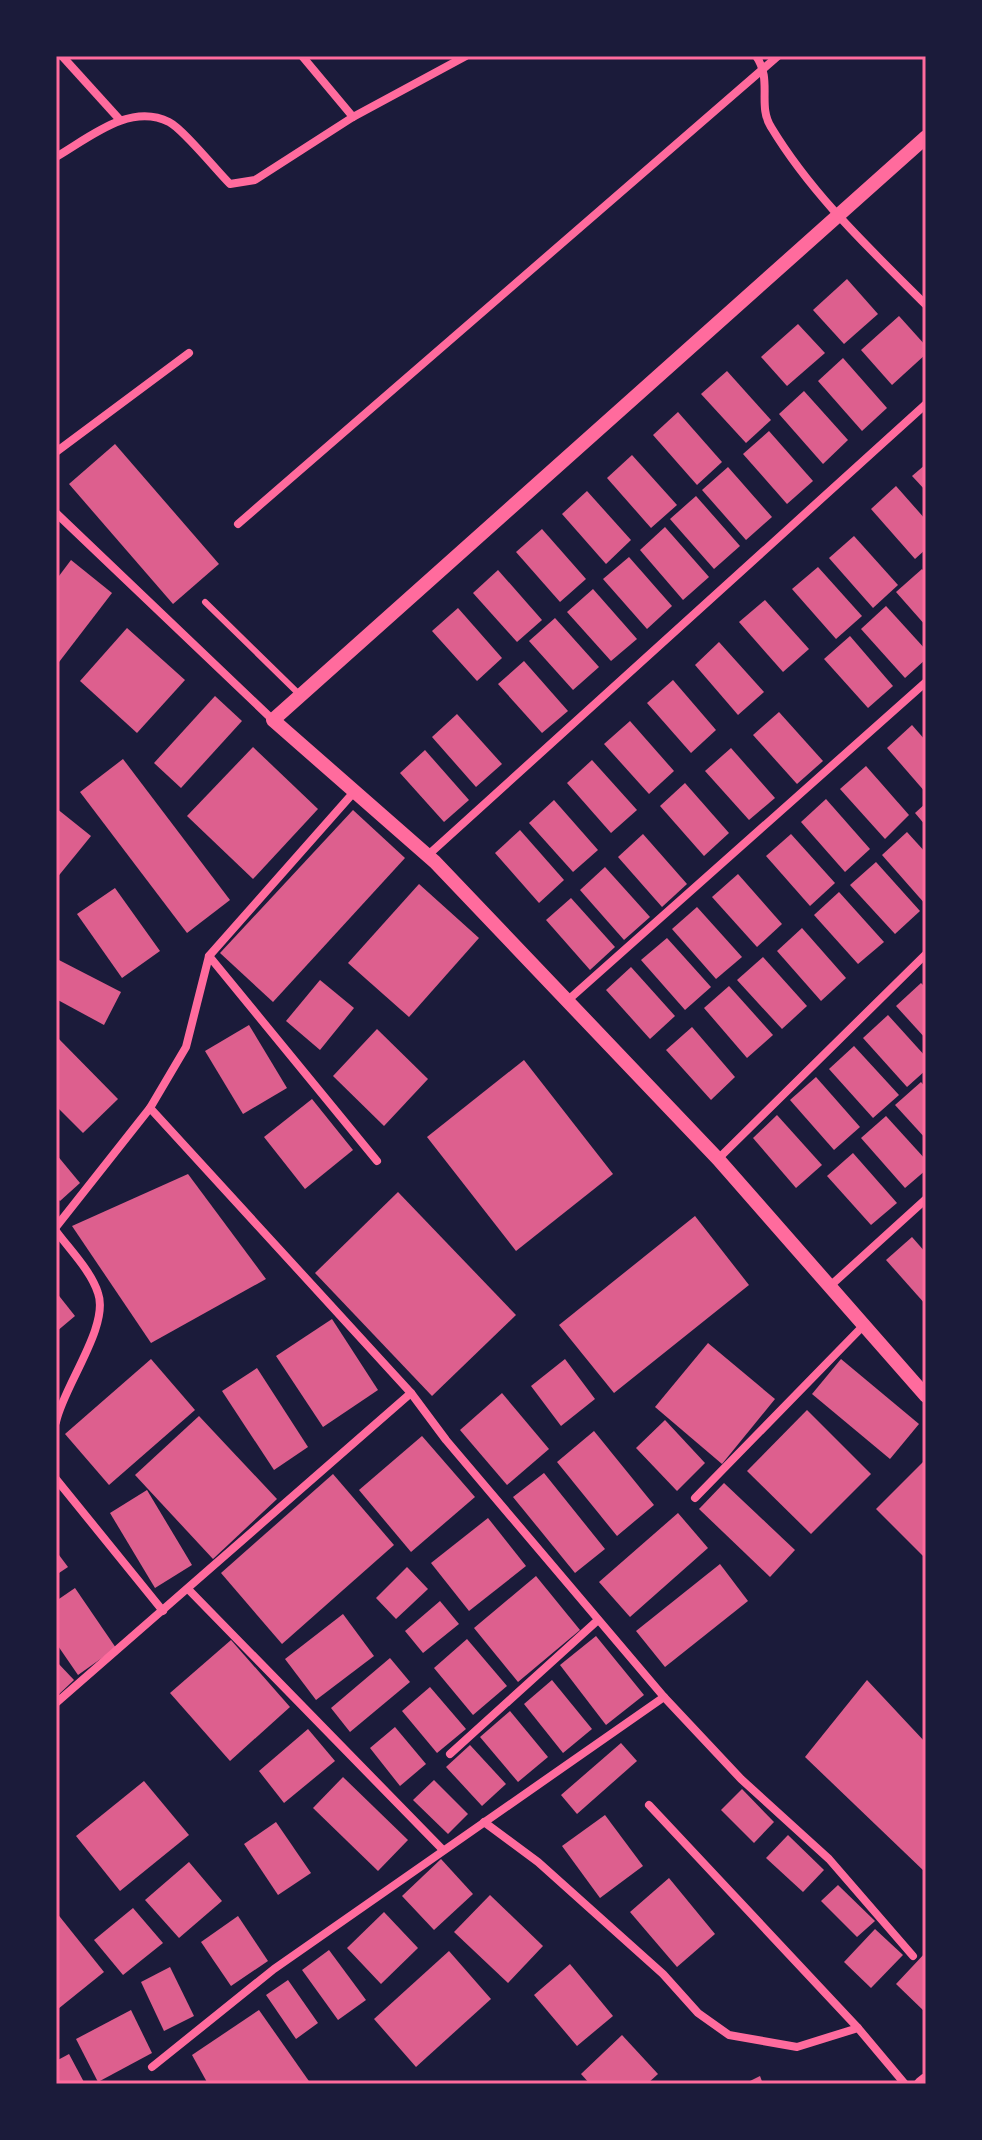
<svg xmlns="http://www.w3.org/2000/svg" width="982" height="2140" font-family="'Crimson Pro',serif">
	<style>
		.building { fill: #dd5f8e }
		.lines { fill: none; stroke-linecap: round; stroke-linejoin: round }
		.service { stroke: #ff6b9d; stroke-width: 6 }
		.minor { stroke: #ff6b9d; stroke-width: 8 }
		.tertiary { stroke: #ff6b9d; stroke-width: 14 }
		.neatline { fill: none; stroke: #ff6b9d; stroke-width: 3 }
	</style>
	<rect width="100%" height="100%" fill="#1b1b3a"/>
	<g class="building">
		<polygon points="847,279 878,314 844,344 813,310"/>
		<polygon points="899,316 926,346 926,354 892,385 861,350"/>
		<polygon points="798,324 825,353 787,386 761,357"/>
		<polygon points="843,358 887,408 862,431 818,381"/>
		<polygon points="727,371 771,420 746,443 701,394"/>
		<polygon points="804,391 848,440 823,464 779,414"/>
		<polygon points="678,412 722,462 697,485 653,435"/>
		<polygon points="769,431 813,481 787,504 743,454"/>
		<polygon points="115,444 219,564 173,604 69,484"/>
		<polygon points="632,455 677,505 651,528 607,478"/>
		<polygon points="926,464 926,491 912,476"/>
		<polygon points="728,467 772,517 746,540 702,490"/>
		<polygon points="896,486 926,520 926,549 915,559 871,509"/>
		<polygon points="587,491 631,540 606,564 562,514"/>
		<polygon points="696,496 740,546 714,569 670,519"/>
		<polygon points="665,527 709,577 683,600 640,550"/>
		<polygon points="542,529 586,579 560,602 516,552"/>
		<polygon points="854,536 898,585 873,608 829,558"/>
		<polygon points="629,557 672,606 647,629 603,579"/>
		<polygon points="71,560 112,593 56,666 56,580"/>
		<polygon points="818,567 862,616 836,639 792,589"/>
		<polygon points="922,569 926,574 926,626 896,592"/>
		<polygon points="498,570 542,620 517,642 473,593"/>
		<polygon points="593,589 637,639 611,661 567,612"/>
		<polygon points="765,600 809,649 783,672 739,622"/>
		<polygon points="886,606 926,650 926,659 905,678 861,629"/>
		<polygon points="458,608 502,658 477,681 432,631"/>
		<polygon points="555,618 599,667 573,690 529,641"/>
		<polygon points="127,628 185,680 137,733 80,681"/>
		<polygon points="850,636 893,686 868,708 824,659"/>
		<polygon points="719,642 764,692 738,715 695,665"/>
		<polygon points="524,661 568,711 542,733 498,684"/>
		<polygon points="673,680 716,730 691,753 647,703"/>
		<polygon points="215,696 242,721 181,788 154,763"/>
		<polygon points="779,712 823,761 797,784 753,735"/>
		<polygon points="457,714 502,764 476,787 432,737"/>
		<polygon points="630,721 674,771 649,794 604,744"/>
		<polygon points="912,725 926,741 926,793 887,748"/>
		<polygon points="253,747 318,809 253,879 187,816"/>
		<polygon points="731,748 775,798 749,820 705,771"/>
		<polygon points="425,750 469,800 444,822 400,773"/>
		<polygon points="123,759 230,900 187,933 80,792"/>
		<polygon points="592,760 637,810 611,833 567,783"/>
		<polygon points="866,766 909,815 885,839 840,789"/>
		<polygon points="685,783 729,833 704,856 660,806"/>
		<polygon points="826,799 870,849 845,872 801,822"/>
		<polygon points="554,800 598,850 573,872 529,823"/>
		<polygon points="926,803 926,826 915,813"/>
		<polygon points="56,808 91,836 56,879"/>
		<polygon points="353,810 405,858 273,1002 220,953"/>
		<polygon points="520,830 564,880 539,903 495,853"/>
		<polygon points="907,832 926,853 926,905 882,855"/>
		<polygon points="643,834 687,884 662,907 618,857"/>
		<polygon points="791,834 835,883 810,906 766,856"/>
		<polygon points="876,862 920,911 895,934 850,885"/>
		<polygon points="605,867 650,917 624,940 580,890"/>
		<polygon points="738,874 782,924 757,947 712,897"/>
		<polygon points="419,884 479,938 409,1017 348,963"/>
		<polygon points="115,888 160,951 122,978 77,914"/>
		<polygon points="839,892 884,942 858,964 814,915"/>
		<polygon points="571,898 615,947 590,970 546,920"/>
		<polygon points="697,907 742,957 716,979 672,929"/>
		<polygon points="802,928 846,978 821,1001 777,951"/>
		<polygon points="667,938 711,987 685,1010 641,960"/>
		<polygon points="763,957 807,1006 782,1029 737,980"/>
		<polygon points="57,959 121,992 104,1025 56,999"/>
		<polygon points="631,967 675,1016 650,1039 606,990"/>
		<polygon points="320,980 354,1008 320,1050 286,1021"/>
		<polygon points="921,983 926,988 926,1039 896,1006"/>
		<polygon points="729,986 773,1035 747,1058 704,1008"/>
		<polygon points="888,1015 926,1057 926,1070 907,1087 863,1038"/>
		<polygon points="249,1025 287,1088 243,1114 205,1051"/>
		<polygon points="692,1027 735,1077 711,1100 666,1050"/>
		<polygon points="377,1029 428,1079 384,1126 333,1076"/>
		<polygon points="56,1036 118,1099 83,1133 56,1106"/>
		<polygon points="854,1046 899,1095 873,1118 829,1069"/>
		<polygon points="524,1060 613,1174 516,1251 427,1137"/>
		<polygon points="816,1077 860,1127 834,1150 790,1100"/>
		<polygon points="921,1082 926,1088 926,1139 895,1105"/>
		<polygon points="312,1099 353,1150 305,1189 264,1137"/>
		<polygon points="777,1115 822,1165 796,1188 753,1138"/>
		<polygon points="886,1116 926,1160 926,1170 905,1188 861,1138"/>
		<polygon points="853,1153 897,1203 871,1225 827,1176"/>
		<polygon points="56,1154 80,1183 60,1201 56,1197"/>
		<polygon points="188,1174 266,1279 151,1343 72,1226"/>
		<polygon points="398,1192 516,1315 432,1396 315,1273"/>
		<polygon points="695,1216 749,1285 614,1393 559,1325"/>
		<polygon points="912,1237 926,1253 926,1305 886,1260"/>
		<polygon points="56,1292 75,1316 56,1332"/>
		<polygon points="332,1319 378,1390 323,1427 276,1356"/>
		<polygon points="708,1343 775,1399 722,1464 655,1407"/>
		<polygon points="151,1359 195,1410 109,1485 65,1434"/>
		<polygon points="565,1359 595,1399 561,1426 531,1386"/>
		<polygon points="841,1359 919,1424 890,1459 812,1394"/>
		<polygon points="257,1368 308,1447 274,1470 222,1391"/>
		<polygon points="502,1393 549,1449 507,1485 460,1430"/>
		<polygon points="807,1410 871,1474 811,1534 747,1471"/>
		<polygon points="199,1416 277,1499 213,1559 135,1475"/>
		<polygon points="665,1420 705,1463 677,1491 636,1448"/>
		<polygon points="594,1431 654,1505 617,1536 557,1462"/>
		<polygon points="422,1436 475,1497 411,1552 359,1490"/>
		<polygon points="926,1459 926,1559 876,1509"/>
		<polygon points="544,1473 605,1549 575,1573 513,1497"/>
		<polygon points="333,1474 394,1545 282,1644 221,1573"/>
		<polygon points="724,1483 795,1550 770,1577 699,1509"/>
		<polygon points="147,1490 192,1565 155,1588 110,1513"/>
		<polygon points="678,1513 708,1548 630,1617 599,1582"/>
		<polygon points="488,1518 526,1566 469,1611 431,1563"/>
		<polygon points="56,1551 68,1567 56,1575"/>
		<polygon points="720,1564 748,1601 665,1667 636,1631"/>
		<polygon points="407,1567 428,1589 396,1619 376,1598"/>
		<polygon points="536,1576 580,1630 518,1682 474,1628"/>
		<polygon points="75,1588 116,1648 78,1675 56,1643 56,1601"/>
		<polygon points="440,1601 459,1624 423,1653 405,1631"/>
		<polygon points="343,1614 374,1656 316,1700 285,1659"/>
		<polygon points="596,1636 644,1695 606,1725 560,1665"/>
		<polygon points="467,1639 507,1686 473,1715 434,1668"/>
		<polygon points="231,1640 290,1707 230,1761 170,1693"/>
		<polygon points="390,1658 410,1682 350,1732 331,1708"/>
		<polygon points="56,1661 74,1680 56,1697"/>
		<polygon points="552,1680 592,1729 563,1753 524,1704"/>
		<polygon points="867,1680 926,1743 926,1873 805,1757"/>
		<polygon points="430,1687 466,1729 437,1753 402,1711"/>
		<polygon points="510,1711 548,1757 518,1782 480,1737"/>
		<polygon points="395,1727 426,1764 400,1786 370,1748"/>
		<polygon points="308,1729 335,1761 284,1803 259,1771"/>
		<polygon points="621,1743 637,1761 577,1814 561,1795"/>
		<polygon points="470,1745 506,1784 482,1806 446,1767"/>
		<polygon points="343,1777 408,1840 378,1871 313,1808"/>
		<polygon points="434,1780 468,1814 448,1834 413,1800"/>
		<polygon points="144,1781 189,1835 120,1891 76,1836"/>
		<polygon points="742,1789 774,1822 754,1843 721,1810"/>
		<polygon points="605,1815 643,1866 600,1898 562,1846"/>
		<polygon points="276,1822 311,1873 278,1895 244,1844"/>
		<polygon points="788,1835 824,1870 803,1892 766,1858"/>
		<polygon points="441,1859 473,1894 434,1930 402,1896"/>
		<polygon points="189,1862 222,1901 179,1938 145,1900"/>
		<polygon points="669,1878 715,1934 677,1967 630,1912"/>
		<polygon points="838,1885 875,1921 857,1937 821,1901"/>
		<polygon points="490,1895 543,1946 508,1983 454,1932"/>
		<polygon points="133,1908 163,1943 123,1975 94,1940"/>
		<polygon points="56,1912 104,1972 58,2009 56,2006"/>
		<polygon points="384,1912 418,1948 381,1984 347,1948"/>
		<polygon points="238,1916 268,1961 231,1986 201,1942"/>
		<polygon points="875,1929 903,1955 871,1988 844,1962"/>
		<polygon points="329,1950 366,2000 338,2020 302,1970"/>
		<polygon points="449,1951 491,1999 416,2067 374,2019"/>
		<polygon points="926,1952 926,2013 896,1984"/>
		<polygon points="570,1964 613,2016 577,2046 534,1995"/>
		<polygon points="170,1967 194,2016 164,2031 141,1982"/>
		<polygon points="288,1980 318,2023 296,2039 266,1995"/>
		<polygon points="131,2010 152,2053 98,2082 76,2039"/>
		<polygon points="259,2010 311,2084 208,2084 192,2055"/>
		<polygon points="622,2035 658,2074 647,2084 590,2084 581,2074"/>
		<polygon points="69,2054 85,2084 56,2084 56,2061"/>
		<polygon points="760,2076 763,2084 744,2084"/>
	</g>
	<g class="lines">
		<polyline class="service" points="205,602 300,695"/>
		<g class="minor">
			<polyline points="62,56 120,120"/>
			<polyline points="302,56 353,117"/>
			<path d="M756 56C773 80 757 105 771 127 812 195 870 249 926 305"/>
			<path d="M56 157C89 138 130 102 169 122 183 129 216 170 230 184L255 180 353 117 466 56"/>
			<polyline points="56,452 189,353"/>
			<polyline points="56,513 273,720"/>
			<polyline points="238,524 778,56"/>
			<polyline points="427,856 926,404"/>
			<polyline points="209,956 377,1161"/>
			<polyline points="567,1001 926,682"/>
			<polyline points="150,1108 411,1393 446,1440 664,1697 741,1779 829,1859 913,1956"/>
			<polyline points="718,1159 926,954"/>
			<polyline points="56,1227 150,1108 186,1047 209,956 354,792"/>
			<path d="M56 1231C70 1250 91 1271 98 1293 110 1326 63 1387 56 1422"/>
			<polyline points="829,1287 926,1199"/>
			<polyline points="56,1479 163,1611"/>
			<polyline points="695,1498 864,1325"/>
			<polyline points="188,1589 443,1850"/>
			<polyline points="56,1703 411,1393"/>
			<polyline points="450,1754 598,1620"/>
			<polyline points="649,1805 858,2028 905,2084"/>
			<polyline points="484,1822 538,1862 663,1974 698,2013 729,2035 797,2047 858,2028"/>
			<polyline points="152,2067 274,1969 664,1697"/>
		</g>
		<g class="tertiary">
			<polyline points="926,137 273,720 435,862 718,1159 926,1396"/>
			<polyline points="921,2084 926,2080"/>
		</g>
	</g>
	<rect width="982" height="2140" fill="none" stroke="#1b1b3a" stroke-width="116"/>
	<rect x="58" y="58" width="866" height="2024" class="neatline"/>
</svg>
